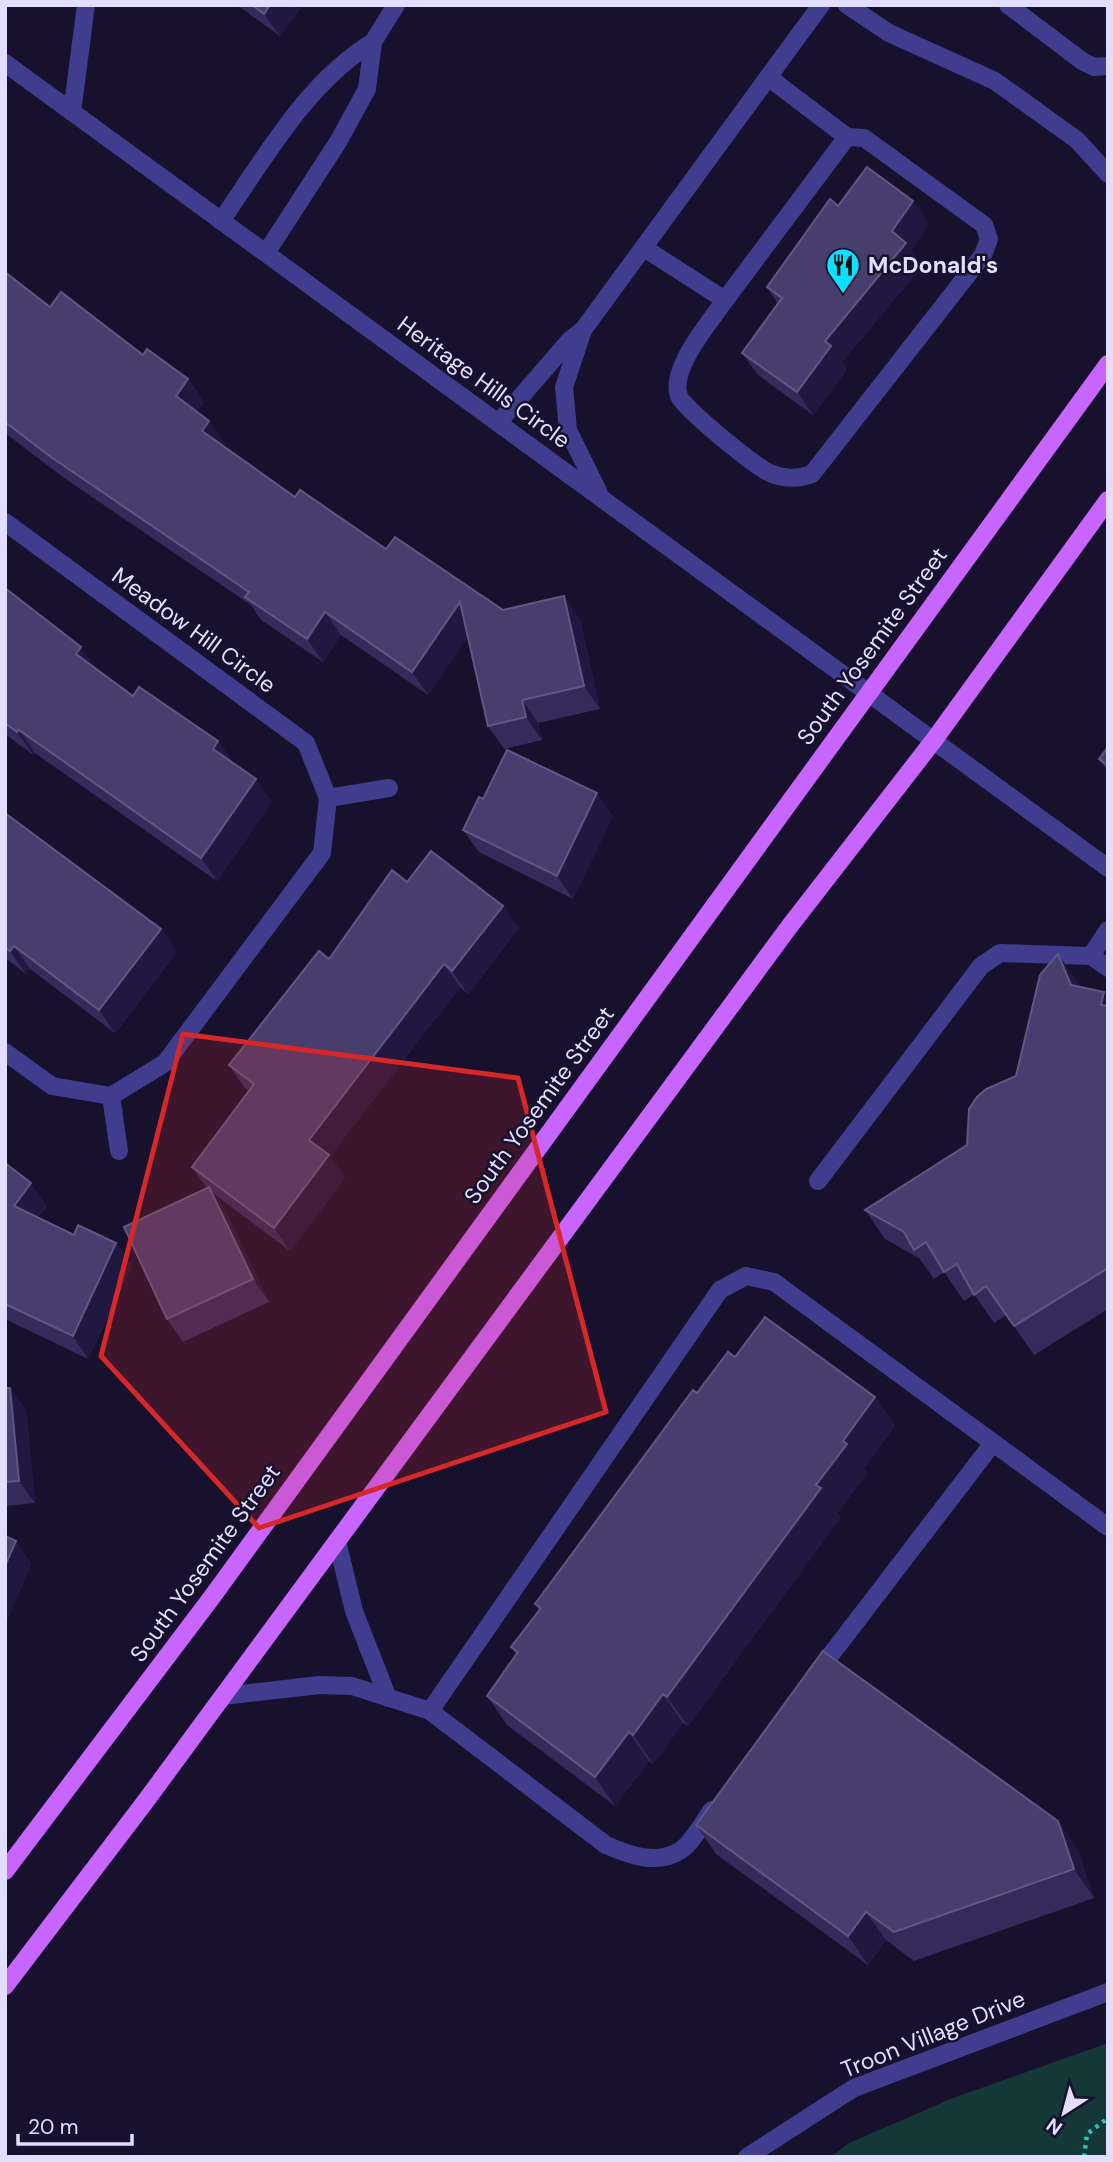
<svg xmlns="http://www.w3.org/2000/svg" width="1113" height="2162" font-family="'DM Sans',sans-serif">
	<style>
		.green { fill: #143838 }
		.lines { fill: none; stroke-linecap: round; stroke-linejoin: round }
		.path { stroke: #2ec3bd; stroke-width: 4.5; stroke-dasharray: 3.5 5; stroke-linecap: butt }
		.minor { stroke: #403c8e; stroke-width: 18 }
		.major { stroke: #c965ff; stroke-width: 18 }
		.wall { fill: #352b5b }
		.shaded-wall { fill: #211842 }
		.building { fill: #483e6d; stroke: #605784; stroke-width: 2 }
		.marked { fill: #d62828; fill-opacity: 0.2; stroke: #d62828; stroke-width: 5; stroke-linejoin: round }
		.labels { text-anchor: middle; stroke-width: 5; stroke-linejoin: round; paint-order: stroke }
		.poi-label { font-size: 23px; font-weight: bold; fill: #e3deff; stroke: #17112e; text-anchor: start }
		.street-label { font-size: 23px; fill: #e3deff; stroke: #17112e }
	</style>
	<rect width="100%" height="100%" fill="#17112e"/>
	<polygon class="green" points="1108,2043 1108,2157 831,2157 849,2143 953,2098"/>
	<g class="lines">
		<polyline class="path" points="1084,2157 1087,2134 1108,2118"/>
		<g class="minor">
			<polyline points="847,5 889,33 995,81 1077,140 1108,174"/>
			<polyline points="1008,5 1082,61 1094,67 1108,66"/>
			<polyline points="5,63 1108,868"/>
			<polyline points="72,112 86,5"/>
			<path d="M221 221C265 158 306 83 373 42"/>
			<polyline points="644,248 725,300 847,137 768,77"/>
			<polyline points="266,253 338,142 367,89 373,42 396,5"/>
			<path d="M725 300C710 322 669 369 679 396 683 408 757 468 770 473 783 479 799 479 812 474L983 255 989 239 984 225 864 138 847 137"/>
			<polyline points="498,423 570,340 583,330"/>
			<polyline points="598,491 568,430 564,387 583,330 821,5"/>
			<polyline points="5,522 306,743 328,798 322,853 165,1063 111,1096 52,1086 5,1052"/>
			<polyline points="328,798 389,788"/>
			<polyline points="1108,930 1091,956 1108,968"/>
			<polyline points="111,1096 119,1151"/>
			<polyline points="818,1181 981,966 1000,953 1091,956"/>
			<polyline points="337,1541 354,1611 388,1698"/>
			<polyline points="816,1674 993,1443"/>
			<polyline points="223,1696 319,1685 352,1686 430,1711 720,1290 746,1276 774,1282 1108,1527"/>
			<path d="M430 1711 606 1845C629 1855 657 1866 681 1850 693 1842 703 1822 712 1810"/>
			<polyline points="747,2157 854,2088 1108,1992"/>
		</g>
		<g class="major">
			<polyline points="5,1871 212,1597 1108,364"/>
			<polyline points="5,1986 145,1802 789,927 934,740 1108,500"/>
		</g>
	</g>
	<g class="wall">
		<polygon points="237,5 303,5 280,36"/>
		<polygon points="913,201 929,224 911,250 922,266 842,362 847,369 813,415 758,375 742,353 778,304 767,287 838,206"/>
		<polygon points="5,272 50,307 143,355 188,379 204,402 197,411 209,421 225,444 223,446 295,497 386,549 503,610 580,619 600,709 538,723 542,740 504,749 488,726 468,636 428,695 341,635 323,662 261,620 251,605 67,480 5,433"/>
		<polygon points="5,588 97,670 133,696 218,741 234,764 272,802 217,881 35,753 33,755 5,734"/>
		<polygon points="1108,747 1108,772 1099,759"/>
		<polygon points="483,799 613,816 573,899 479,852 463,830"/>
		<polygon points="5,813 161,929 177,952 115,1033 30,969 26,974 5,958"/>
		<polygon points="407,882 503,906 519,928 468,994 460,987 330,1156 345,1178 290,1251 214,1194 225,1210 269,1302 183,1342 167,1319 207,1188 192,1167 249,1091 245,1088 229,1065"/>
		<polygon points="1058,954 1080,987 1108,998 1108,1309 1034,1355 1006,1315 994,1323 974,1294 964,1301 944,1272 934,1279 920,1259 885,1239 865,1210 967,1145 1016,1076"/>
		<polygon points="5,1163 47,1206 38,1218 74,1235 116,1243 132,1266 88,1359 5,1319"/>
		<polygon points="735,1357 875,1397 895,1426 864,1469 867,1473 837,1513 841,1517 688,1726 683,1723 653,1764 649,1761 615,1806 507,1725 487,1696 516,1655 511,1647 539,1610 535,1604 697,1393"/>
		<polygon points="5,1388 26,1410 35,1503 5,1506"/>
		<polygon points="696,1825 1078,1850 1094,1898 914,1961 886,1940 868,1965 716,1854"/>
	</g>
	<g class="shaded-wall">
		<polygon points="270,5 303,5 280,36 264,14"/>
		<polygon points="913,201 929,224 911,250 922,266 842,362 847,369 813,415 797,392 825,341 892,231"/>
		<polygon points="188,379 204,402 192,418 176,396"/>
		<polygon points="209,421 225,444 218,454 202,431"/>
		<polygon points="564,596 580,619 600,709 584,686"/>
		<polygon points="460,602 476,625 428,695 412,672"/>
		<polygon points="325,612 341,635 323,662 307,639"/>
		<polygon points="81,647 97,670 76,654"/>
		<polygon points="522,700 538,723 542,740 526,717"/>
		<polygon points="19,730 35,753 33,755 17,732"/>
		<polygon points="218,741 234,764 213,749"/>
		<polygon points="256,779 272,802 217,881 201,858"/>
		<polygon points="597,793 613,816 573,899 557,876"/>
		<polygon points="503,906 519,928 468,994 452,971"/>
		<polygon points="161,929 177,952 115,1033 99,1010"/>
		<polygon points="14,946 30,969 26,974 10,951"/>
		<polygon points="1058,954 1078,982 1092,1014 1071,985"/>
		<polygon points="444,964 460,987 330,1156 345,1178 290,1251 274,1228 309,1140"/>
		<polygon points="1104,992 1108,998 1108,1015 1101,1005"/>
		<polygon points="31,1183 47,1206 30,1229 14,1206"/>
		<polygon points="209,1187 225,1210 269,1302 253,1279"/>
		<polygon points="116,1243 132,1266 88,1359 73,1336"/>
		<polygon points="10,1388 26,1410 35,1503 19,1481"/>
		<polygon points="875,1397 895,1426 864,1469 867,1473 837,1513 841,1517 688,1726 667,1697 816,1485 843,1441"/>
		<polygon points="16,1541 32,1564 5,1626 5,1566"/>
		<polygon points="663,1694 683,1723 653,1764 633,1735"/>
		<polygon points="629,1732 649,1761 615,1806 595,1777"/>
		<polygon points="1058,1821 1078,1850 1094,1898 1074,1869"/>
		<polygon points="866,1912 886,1940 868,1965 848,1936"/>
	</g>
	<g class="building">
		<polygon points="252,5 270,5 264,14"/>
		<polygon points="867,167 913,201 892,231 906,243 825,341 831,346 797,392 742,353 782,298 767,287 830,199 838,206"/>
		<polygon points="5,272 50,307 61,292 143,355 147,349 188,379 176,396 209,421 202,431 295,497 300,490 386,549 395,537 503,610 564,596 584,686 522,700 526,717 488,726 460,602 412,672 325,612 307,639 245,597 249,592 51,457 5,422"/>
		<polygon points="5,588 81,647 76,654 133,696 139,687 218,741 213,749 256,779 201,858 19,730 17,732 5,723"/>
		<polygon points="1108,747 1108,766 1099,759"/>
		<polygon points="507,750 597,793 557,876 463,830 479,797 483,799"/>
		<polygon points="5,813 161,929 99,1010 14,946 10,951 5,947"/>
		<polygon points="431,851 503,906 452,971 444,964 309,1140 329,1155 274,1228 192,1167 254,1084 229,1065 319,951 329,959 392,870 407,882"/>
		<polygon points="1058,954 1071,985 1104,992 1101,1005 1108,1006 1108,1268 1014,1326 986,1286 974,1295 957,1264 944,1272 926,1242 914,1250 904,1232 865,1210 967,1145 969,1109 977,1097 986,1089 1016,1076 1040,975"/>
		<polygon points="5,1163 31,1183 14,1206 74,1235 78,1225 116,1243 73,1336 5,1304"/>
		<polygon points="209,1187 253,1279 167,1319 124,1227"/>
		<polygon points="765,1317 875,1397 843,1441 847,1444 816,1485 821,1488 667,1697 663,1694 633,1735 629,1732 595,1777 487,1696 518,1652 511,1647 541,1608 535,1604 693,1390 697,1393 728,1352 735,1357"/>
		<polygon points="5,1388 10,1388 19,1481 5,1482"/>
		<polygon points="5,1536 16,1541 5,1566"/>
		<polygon points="823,1651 1058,1821 1074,1869 894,1932 866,1912 848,1936 696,1825"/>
	</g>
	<path class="marked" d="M183 1034 518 1078 606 1412 259 1528 101 1356Z"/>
	<defs>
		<g id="restaurant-pin" transform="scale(1.75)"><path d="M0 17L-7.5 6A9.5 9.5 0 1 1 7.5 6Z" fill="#0ae1ff" stroke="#17112e"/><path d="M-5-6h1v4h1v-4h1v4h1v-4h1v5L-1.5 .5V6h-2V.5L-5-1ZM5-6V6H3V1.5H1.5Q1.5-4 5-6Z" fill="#111"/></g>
	</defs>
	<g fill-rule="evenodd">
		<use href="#restaurant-pin" x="843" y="265"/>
	</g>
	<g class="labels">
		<g class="poi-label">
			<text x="868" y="273">McDonald's</text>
		</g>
		<g class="street-label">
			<text transform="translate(484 382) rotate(36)" y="8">Heritage Hills Circle</text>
			<text transform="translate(194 630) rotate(36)" y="8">Meadow Hill Circle</text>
			<text transform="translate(872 646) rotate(-54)" y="8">South Yosemite Street</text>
			<text transform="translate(539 1105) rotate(-54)" y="8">South Yosemite Street</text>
			<text transform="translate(205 1563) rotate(-54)" y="8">South Yosemite Street</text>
			<text transform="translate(933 2034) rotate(-22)" y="8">Troon Village Drive</text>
		</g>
	</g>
	<rect width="1113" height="2162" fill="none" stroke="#e3deff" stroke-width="14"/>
	<g transform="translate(1064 2113) rotate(216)" stroke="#17112e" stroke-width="5" paint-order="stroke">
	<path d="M0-5L12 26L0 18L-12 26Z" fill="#e3deff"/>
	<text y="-10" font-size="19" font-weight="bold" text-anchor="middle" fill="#e3deff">N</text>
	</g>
	<path d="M18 2134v10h114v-10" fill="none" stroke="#e3deff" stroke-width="3.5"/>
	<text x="28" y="2134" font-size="21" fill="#e3deff" stroke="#17112e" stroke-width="5" paint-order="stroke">20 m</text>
</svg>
